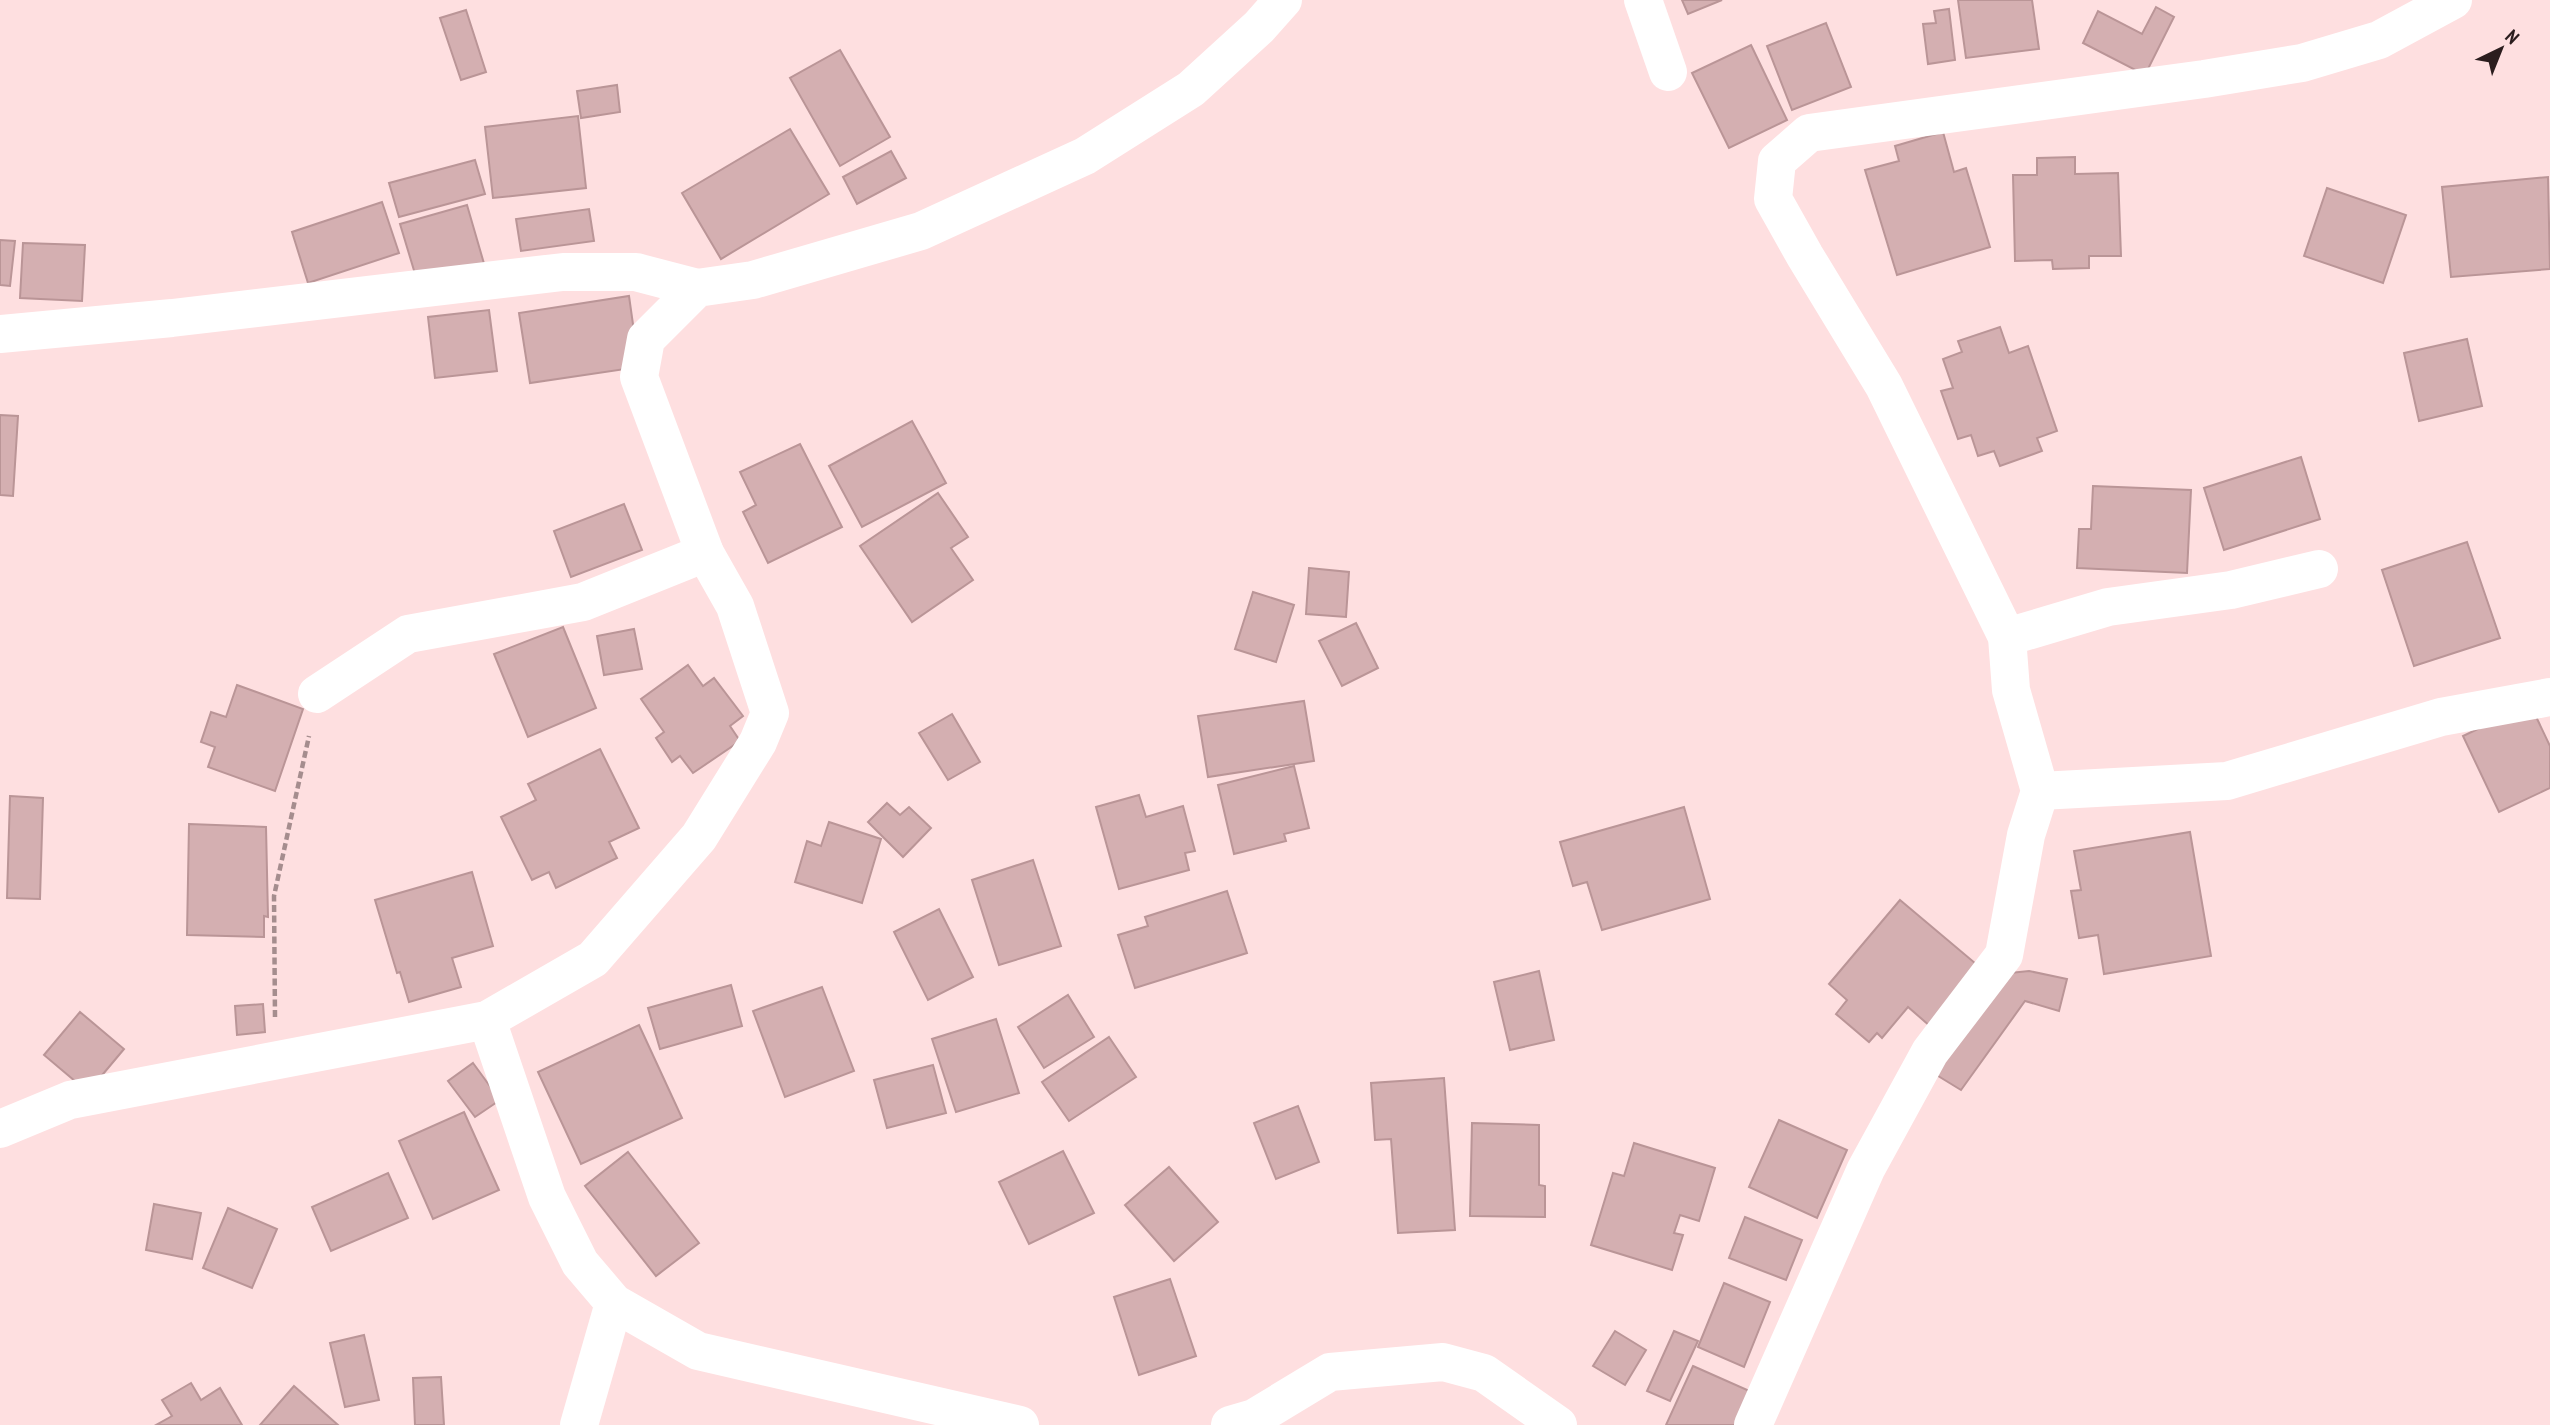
<svg xmlns="http://www.w3.org/2000/svg" width="2550" height="1425" font-family="'PT Sans Narrow',sans-serif">
	<style>
		.building { fill: #d4afb1; stroke: #ba9597; stroke-width: 2 }
		.lines { fill: none; stroke-linecap: round; stroke-linejoin: round }
		.path { stroke: #a58d8e; stroke-width: 4.5; stroke-dasharray: 7 3.5; stroke-linecap: butt }
		.minor { stroke: #fff; stroke-width: 38 }
	</style>
	<rect width="100%" height="100%" fill="#fedfe0"/>
	<g class="building">
		<polygon points="1682,0 1722,0 1688,14"/>
		<polygon points="1958,0 2032,0 2039,49 1966,58"/>
		<polygon points="2156,7 2174,17 2145,75 2083,43 2098,11 2142,34"/>
		<polygon points="1949,9 1955,60 1928,64 1923,24 1936,23 1934,11"/>
		<polygon points="466,10 486,72 461,80 440,18"/>
		<polygon points="1826,23 1851,87 1792,110 1767,46"/>
		<polygon points="1751,45 1787,120 1729,148 1692,73"/>
		<polygon points="840,50 890,137 840,166 790,78"/>
		<polygon points="617,85 620,112 581,118 577,91"/>
		<polygon points="578,116 586,188 493,198 485,127"/>
		<polygon points="790,129 829,194 721,259 682,193"/>
		<polygon points="1943,132 1954,172 1966,168 1990,247 1897,275 1865,170 1899,161 1895,146"/>
		<polygon points="891,151 906,178 857,204 843,177"/>
		<polygon points="2075,157 2075,174 2118,173 2121,256 2089,256 2089,268 2053,269 2052,260 2015,261 2013,175 2037,175 2037,158"/>
		<polygon points="475,160 485,194 399,217 389,183"/>
		<polygon points="2548,177 2550,269 2451,277 2442,187"/>
		<polygon points="2327,188 2406,215 2383,283 2304,256"/>
		<polygon points="382,202 399,253 308,283 292,232"/>
		<polygon points="467,205 485,267 419,287 400,224"/>
		<polygon points="589,209 594,241 521,251 516,219"/>
		<polygon points="0,240 15,241 10,286 0,285"/>
		<polygon points="23,243 85,245 82,301 20,298"/>
		<polygon points="629,296 639,367 530,383 519,313"/>
		<polygon points="489,310 497,371 435,378 428,317"/>
		<polygon points="2000,327 2009,353 2028,346 2057,431 2037,438 2042,451 2000,466 1994,451 1978,456 1971,435 1958,439 1941,391 1953,388 1943,359 1962,352 1958,341"/>
		<polygon points="2467,339 2482,406 2419,421 2404,353"/>
		<polygon points="0,415 18,416 13,496 0,495"/>
		<polygon points="912,421 946,483 862,527 829,466"/>
		<polygon points="800,444 842,527 768,563 743,512 756,505 740,472"/>
		<polygon points="2301,457 2320,519 2224,550 2204,488"/>
		<polygon points="2093,486 2191,490 2187,573 2077,568 2079,529 2091,529"/>
		<polygon points="938,493 968,537 951,548 973,580 912,622 860,546"/>
		<polygon points="624,504 642,550 571,577 554,531"/>
		<polygon points="2467,542 2500,638 2414,666 2382,570"/>
		<polygon points="1309,568 1349,572 1346,617 1306,614"/>
		<polygon points="1253,592 1294,605 1276,662 1235,649"/>
		<polygon points="1356,623 1378,668 1342,686 1319,641"/>
		<polygon points="563,627 596,708 528,737 494,654"/>
		<polygon points="634,629 642,669 604,675 597,636"/>
		<polygon points="688,665 703,686 714,678 743,716 730,726 740,741 693,773 680,756 672,762 656,738 664,732 641,699"/>
		<polygon points="237,685 303,709 275,791 208,767 215,747 201,742 211,712 226,717"/>
		<polygon points="1304,701 1314,761 1208,777 1198,716"/>
		<polygon points="2530,704 2550,746 2550,788 2499,812 2463,736"/>
		<polygon points="952,714 980,762 948,780 919,733"/>
		<polygon points="600,749 639,828 609,842 617,858 556,888 549,872 532,880 501,817 536,800 528,784"/>
		<polygon points="1294,766 1309,828 1284,834 1286,841 1234,854 1218,785"/>
		<polygon points="1139,795 1146,817 1183,806 1195,851 1185,853 1189,870 1119,889 1096,807"/>
		<polygon points="10,796 43,798 40,899 7,898"/>
		<polygon points="887,803 900,815 909,807 931,828 903,857 868,822"/>
		<polygon points="1684,807 1710,899 1602,930 1587,882 1573,886 1560,842"/>
		<polygon points="829,822 881,839 862,903 795,882 807,841 821,846"/>
		<polygon points="189,824 266,827 268,917 264,916 264,937 187,935"/>
		<polygon points="2190,832 2211,956 2104,974 2098,935 2079,938 2071,891 2081,890 2074,851"/>
		<polygon points="1033,860 1061,946 999,965 972,880"/>
		<polygon points="472,872 493,946 452,958 461,987 409,1002 400,972 397,973 375,900"/>
		<polygon points="1227,891 1247,953 1135,988 1118,935 1148,926 1145,917"/>
		<polygon points="1900,900 1988,974 1938,1033 1908,1007 1882,1038 1877,1033 1869,1042 1836,1014 1847,1000 1829,984"/>
		<polygon points="939,909 973,977 928,1000 894,932"/>
		<polygon points="1539,971 1554,1040 1510,1050 1494,982"/>
		<polygon points="2029,971 2067,979 2059,1011 2025,1001 1961,1090 1930,1071 2000,974"/>
		<polygon points="731,985 742,1026 660,1049 648,1008"/>
		<polygon points="822,987 854,1071 785,1097 753,1011"/>
		<polygon points="1068,995 1094,1037 1044,1068 1018,1027"/>
		<polygon points="263,1004 265,1032 237,1035 235,1006"/>
		<polygon points="80,1012 124,1049 88,1092 44,1055"/>
		<polygon points="996,1019 1019,1093 956,1112 932,1039"/>
		<polygon points="639,1025 682,1118 581,1164 538,1072"/>
		<polygon points="1109,1037 1136,1077 1069,1121 1042,1082"/>
		<polygon points="473,1063 500,1100 475,1117 448,1081"/>
		<polygon points="933,1065 946,1113 887,1128 874,1080"/>
		<polygon points="1444,1078 1455,1230 1398,1233 1391,1139 1375,1140 1371,1083"/>
		<polygon points="1298,1106 1319,1162 1276,1179 1254,1123"/>
		<polygon points="464,1112 499,1190 433,1219 399,1141"/>
		<polygon points="1779,1120 1847,1150 1817,1218 1749,1187"/>
		<polygon points="1472,1123 1539,1125 1539,1185 1545,1186 1545,1217 1470,1216"/>
		<polygon points="1634,1143 1715,1168 1699,1221 1680,1215 1674,1233 1683,1235 1672,1270 1591,1245 1613,1173 1624,1176"/>
		<polygon points="1063,1151 1094,1213 1029,1244 999,1182"/>
		<polygon points="628,1152 699,1243 656,1276 585,1186"/>
		<polygon points="1169,1167 1218,1222 1174,1261 1125,1205"/>
		<polygon points="388,1173 408,1218 331,1251 312,1207"/>
		<polygon points="154,1204 201,1213 192,1259 146,1250"/>
		<polygon points="228,1208 277,1229 252,1288 203,1268"/>
		<polygon points="1745,1217 1802,1240 1786,1280 1729,1258"/>
		<polygon points="1170,1279 1196,1356 1139,1375 1114,1297"/>
		<polygon points="1724,1283 1770,1302 1744,1367 1698,1347"/>
		<polygon points="1615,1331 1646,1350 1625,1385 1593,1366"/>
		<polygon points="1674,1331 1698,1341 1670,1401 1647,1391"/>
		<polygon points="364,1335 379,1400 345,1407 330,1343"/>
		<polygon points="1693,1366 1754,1393 1740,1425 1666,1425"/>
		<polygon points="441,1377 444,1425 415,1425 413,1378"/>
		<polygon points="191,1383 201,1400 220,1388 242,1425 156,1425 172,1416 162,1400"/>
		<polygon points="294,1386 338,1425 260,1425"/>
	</g>
	<g class="lines">
		<polyline class="path" points="275,1017 274,896 309,736"/>
		<g class="minor">
			<polyline points="1643,0 1668,72"/>
			<polyline points="0,334 172,318 563,272 636,272 697,288"/>
			<polyline points="2007,637 2108,607 2231,590 2319,569"/>
			<polyline points="317,694 408,634 583,602 705,553"/>
			<polyline points="2040,791 2227,781 2441,717 2550,697"/>
			<polyline points="487,1020 547,1197 580,1263 614,1303 698,1351 1020,1425"/>
			<polyline points="0,1129 70,1100 487,1020 593,959 699,837 758,742 770,713 735,606 705,553 639,377 646,339 697,288 753,280 921,231 1085,156 1191,89 1259,27 1283,0"/>
			<polyline points="579,1425 614,1303"/>
			<polyline points="1230,1425 1254,1418 1330,1372 1443,1362 1484,1373 1558,1425"/>
			<polyline points="1753,1425 1866,1169 1930,1052 2004,955 2026,835 2040,791 2011,690 2007,637 1884,386 1805,256 1773,199 1777,161 1809,133 2204,79 2302,63 2379,40 2453,0"/>
		</g>
	</g>
	<g transform="translate(2501 49) rotate(43)" stroke="#fedfe0" stroke-width="5" paint-order="stroke">
	<path d="M0-5L12 26L0 18L-12 26Z" fill="#2b1d1e"/>
	<text y="-10" font-size="19" font-weight="bold" text-anchor="middle" fill="#2b1d1e">N</text>
	</g>
</svg>
